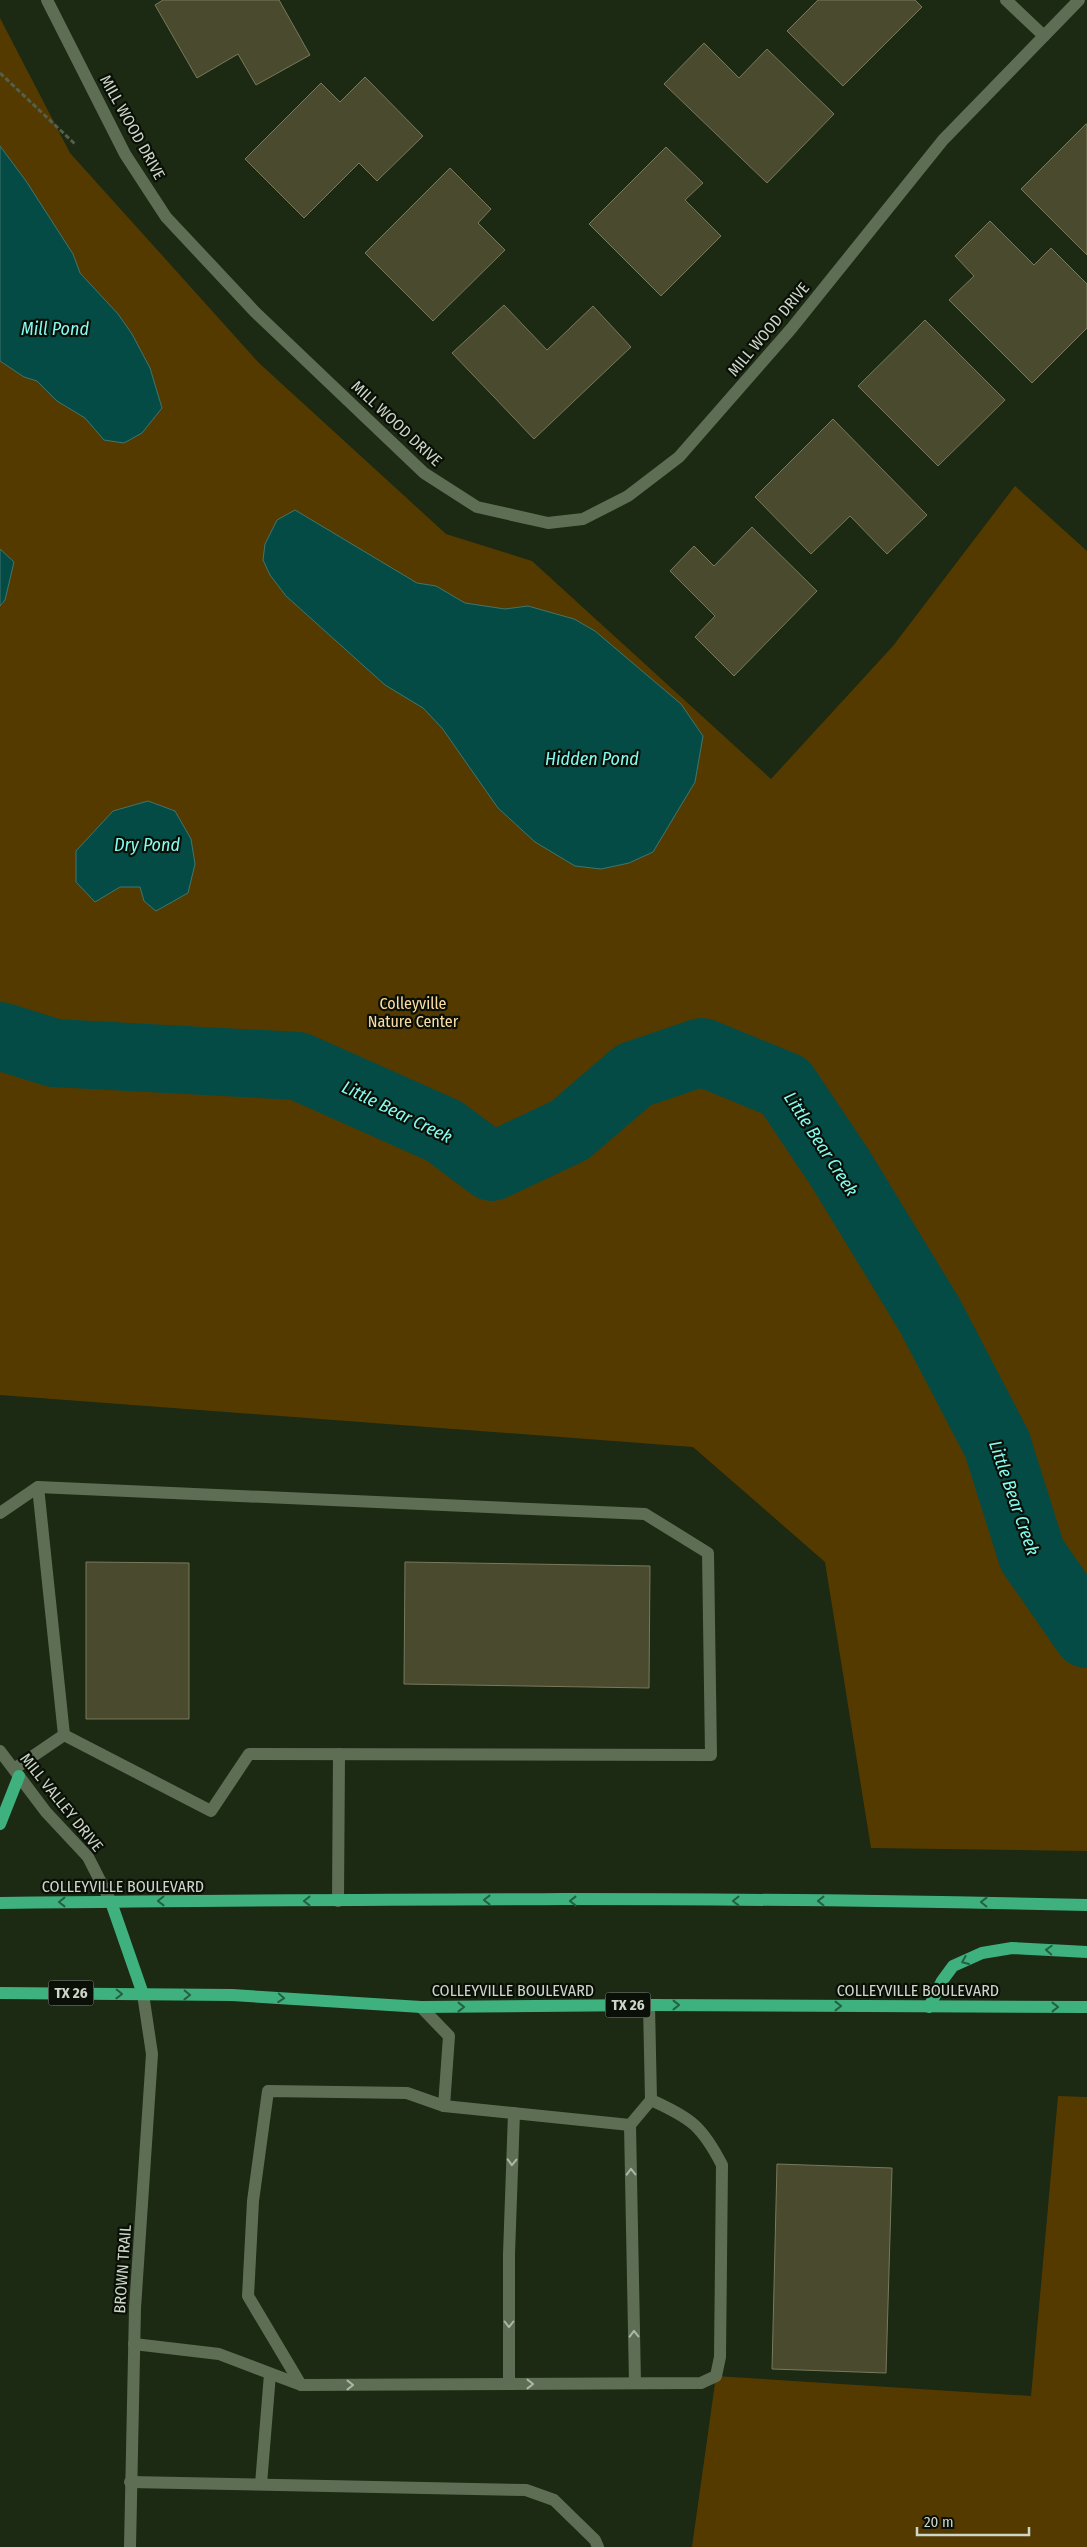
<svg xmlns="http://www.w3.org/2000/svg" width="1087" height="2547" font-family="'Fira Sans Condensed',sans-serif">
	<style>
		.green { fill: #553a00 }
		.water { fill: #044b46; stroke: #40756d }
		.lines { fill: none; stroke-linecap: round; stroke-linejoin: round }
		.river { stroke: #044b46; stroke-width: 68 }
		.building { fill: #4a4a2e; stroke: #79795b }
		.path { stroke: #54604c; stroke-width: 3; stroke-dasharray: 5 2.5; stroke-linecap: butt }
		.service { stroke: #5e6e55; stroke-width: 12 }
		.minor { stroke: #5e6e55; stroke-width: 12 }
		.tertiary { stroke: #5e6e55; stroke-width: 12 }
		.primary { stroke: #3eb17e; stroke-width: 12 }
		.oneway { stroke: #246042 }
		.oneway2 { stroke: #acb7a6 }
		.labels { text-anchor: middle; stroke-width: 4.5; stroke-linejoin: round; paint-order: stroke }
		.shield { fill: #0a1007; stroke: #929b8e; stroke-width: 1 }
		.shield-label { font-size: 15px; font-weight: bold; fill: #cdd6c8 }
		.street-label { font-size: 16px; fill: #cdd6c8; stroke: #0a1007 }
		.park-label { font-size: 16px; fill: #fedda4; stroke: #0a1007 }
		.water-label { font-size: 18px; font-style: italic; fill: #86fcf1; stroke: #0a1007 }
	</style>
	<rect width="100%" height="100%" fill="#1c2913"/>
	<g class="green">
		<polygon points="0,18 70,153 259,363 446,534 532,561 771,779 893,646 1015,486 1087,551 1087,1851 871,1848 825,1562 693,1447 0,1395"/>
		<polygon points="1058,2096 1087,2097 1087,2547 692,2547 716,2376 1031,2396"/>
	</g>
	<g class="water">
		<polygon points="0,146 26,181 73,254 80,273 118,314 132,334 150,368 162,408 142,433 124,443 104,440 85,418 57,401 37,381 24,377 0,361"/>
		<polygon points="295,510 417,583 436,586 465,603 505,609 528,606 574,619 595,631 681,704 703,736 695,782 653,852 629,863 601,869 575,866 535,842 498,808 442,728 423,708 385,685 286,596 270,575 263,560 265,544 277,520"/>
		<polygon points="0,549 14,562 5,600 0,606"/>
		<polygon points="148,801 175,811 191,839 195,864 188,893 156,911 144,901 140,887 120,887 95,902 76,882 76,851 113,811"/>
	</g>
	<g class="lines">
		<polyline class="river" points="0,1036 54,1053 298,1066 444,1131 492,1167 570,1130 634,1075 702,1052 785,1086 840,1168 929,1314 997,1444 1032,1555 1087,1634"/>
	</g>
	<g class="building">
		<polygon points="163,0 279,0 310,55 256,85 238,54 197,78 155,5"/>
		<polygon points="818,0 915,0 922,7 843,86 787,31"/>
		<polygon points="704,43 739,78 767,49 834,114 767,183 664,84"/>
		<polygon points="365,77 423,136 377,181 359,163 304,218 245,159 321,83 340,102"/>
		<polygon points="1086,124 1087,124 1087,255 1021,189"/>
		<polygon points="666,147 703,183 685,200 721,236 661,296 589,224"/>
		<polygon points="450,168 491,209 478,223 505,250 433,321 365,253"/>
		<polygon points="990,221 1034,265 1051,248 1087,284 1087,328 1032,383 949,300 974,276 955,256"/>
		<polygon points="504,305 547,350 593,306 631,347 534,439 452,353"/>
		<polygon points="925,320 1005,400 938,466 858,386"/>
		<polygon points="833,419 927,515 887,554 850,516 811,554 755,497"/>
		<polygon points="752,527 817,591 734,676 695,637 715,616 670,571 694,546 714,566"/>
		<polygon points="86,1562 189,1563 189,1719 86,1719"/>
		<polygon points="405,1562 650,1566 649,1688 404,1684"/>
		<polygon points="777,2164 892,2168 886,2373 772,2369"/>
	</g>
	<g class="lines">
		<polyline class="path" points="0,73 75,144"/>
		<g class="service">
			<polyline points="38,1487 64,1735"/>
			<polyline points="0,1513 38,1487 645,1514 708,1553 711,1755 249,1754 211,1811 64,1735 14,1769"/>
			<polyline points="338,1901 339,1754"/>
			<polyline points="421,2007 449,2036 444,2106"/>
			<polyline points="630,2125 635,2383"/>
			<path d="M134 2344 219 2354 301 2385 701 2383 716 2376 720 2357 722 2165C702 2126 691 2118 651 2100"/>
			<polyline points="509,2384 509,2254 514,2113"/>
			<polyline points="301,2385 248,2296 253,2201 268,2091 407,2093 444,2106 630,2125 651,2100 649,2005"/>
			<polyline points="130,2482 526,2490 554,2500 595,2540 598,2547"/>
			<polyline points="261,2484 270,2374"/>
		</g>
		<g class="minor">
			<polyline points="47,0 125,154 166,217 255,312 424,473 477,507 548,523 583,519 628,496 679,457 791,329 943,140 1079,0"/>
			<polyline points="1006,0 1044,36"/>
			<polyline points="0,1751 46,1812 88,1857 111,1902"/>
		</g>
		<polyline class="tertiary" points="130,2547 135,2308 152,2054 143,1994"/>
		<g class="primary">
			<polyline points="0,1824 19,1776"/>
			<polyline points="111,1902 143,1994"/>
			<path d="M0 1903C362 1899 725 1896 1087 1905"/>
			<polyline points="0,1993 232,1995 421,2007 649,2005 1087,2007"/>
			<polyline points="929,2007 942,1981 953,1966 982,1953 1012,1948 1087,1952"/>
		</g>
	</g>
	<defs><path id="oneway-chevron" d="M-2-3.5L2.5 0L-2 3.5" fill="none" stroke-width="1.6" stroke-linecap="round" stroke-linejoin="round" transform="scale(1.25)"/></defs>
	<g class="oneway">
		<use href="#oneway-chevron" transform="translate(487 1900) rotate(180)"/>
		<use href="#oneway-chevron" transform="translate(161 1901) rotate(179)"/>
		<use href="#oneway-chevron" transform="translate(307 1901) rotate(180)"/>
		<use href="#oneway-chevron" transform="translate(573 1901) rotate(-180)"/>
		<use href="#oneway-chevron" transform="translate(736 1901) rotate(-180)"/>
		<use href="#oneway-chevron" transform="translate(821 1901) rotate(-180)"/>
		<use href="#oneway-chevron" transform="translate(62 1902) rotate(180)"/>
		<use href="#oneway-chevron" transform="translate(984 1902) rotate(-179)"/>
		<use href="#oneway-chevron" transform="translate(1049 1950) rotate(-177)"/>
		<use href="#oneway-chevron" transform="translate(965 1961) rotate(157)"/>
		<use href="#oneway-chevron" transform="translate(119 1994) rotate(1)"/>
		<use href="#oneway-chevron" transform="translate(187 1995) rotate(1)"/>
		<use href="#oneway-chevron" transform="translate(281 1998) rotate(4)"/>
		<use href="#oneway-chevron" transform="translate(676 2005)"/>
		<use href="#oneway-chevron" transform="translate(838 2006)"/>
		<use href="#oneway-chevron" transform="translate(461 2007)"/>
		<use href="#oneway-chevron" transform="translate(1055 2007)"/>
	</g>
	<g class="oneway2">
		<use href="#oneway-chevron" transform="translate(512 2162) rotate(92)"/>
		<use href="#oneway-chevron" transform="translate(631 2172) rotate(-91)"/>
		<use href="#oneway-chevron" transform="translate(509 2324) rotate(90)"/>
		<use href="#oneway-chevron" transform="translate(634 2334) rotate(-91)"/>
		<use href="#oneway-chevron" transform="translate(530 2384)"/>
		<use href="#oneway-chevron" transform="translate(350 2385)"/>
	</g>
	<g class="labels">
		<g class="shield">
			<rect x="48.5" y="1980.5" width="45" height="25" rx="4"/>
			<rect x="605.5" y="1992.5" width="45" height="25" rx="4"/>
		</g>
		<g class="shield-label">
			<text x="71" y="1998">TX 26</text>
			<text x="628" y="2010">TX 26</text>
		</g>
		<g class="street-label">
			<text transform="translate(133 127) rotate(61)" y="6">MILL WOOD DRIVE</text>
			<text transform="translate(768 329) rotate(-50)" y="6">MILL WOOD DRIVE</text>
			<text transform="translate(397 423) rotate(43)" y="6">MILL WOOD DRIVE</text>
			<text transform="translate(62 1802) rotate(51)" y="6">MILL VALLEY DRIVE</text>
			<text x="123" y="1892">COLLEYVILLE BOULEVARD</text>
			<text x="513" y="1996">COLLEYVILLE BOULEVARD</text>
			<text x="918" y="1996">COLLEYVILLE BOULEVARD</text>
			<text transform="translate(122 2269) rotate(-86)" y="6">BROWN TRAIL</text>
		</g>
		<g class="park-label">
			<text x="413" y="1009">Colleyville<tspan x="413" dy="18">Nature Center</tspan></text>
		</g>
		<g class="water-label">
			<text x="55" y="335">Mill Pond</text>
			<text x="592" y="765">Hidden Pond</text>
			<text x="147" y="851">Dry Pond</text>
			<text transform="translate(397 1112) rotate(26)" y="6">Little Bear Creek</text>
			<text transform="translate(821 1144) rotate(57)" y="6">Little Bear Creek</text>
			<text transform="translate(1014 1498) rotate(71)" y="6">Little Bear Creek</text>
		</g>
	</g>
	<path d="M917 2527v8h112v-8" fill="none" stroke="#cdd6c8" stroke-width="2.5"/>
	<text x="924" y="2527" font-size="15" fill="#cdd6c8" stroke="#0a1007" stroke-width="4" paint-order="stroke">20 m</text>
</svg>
